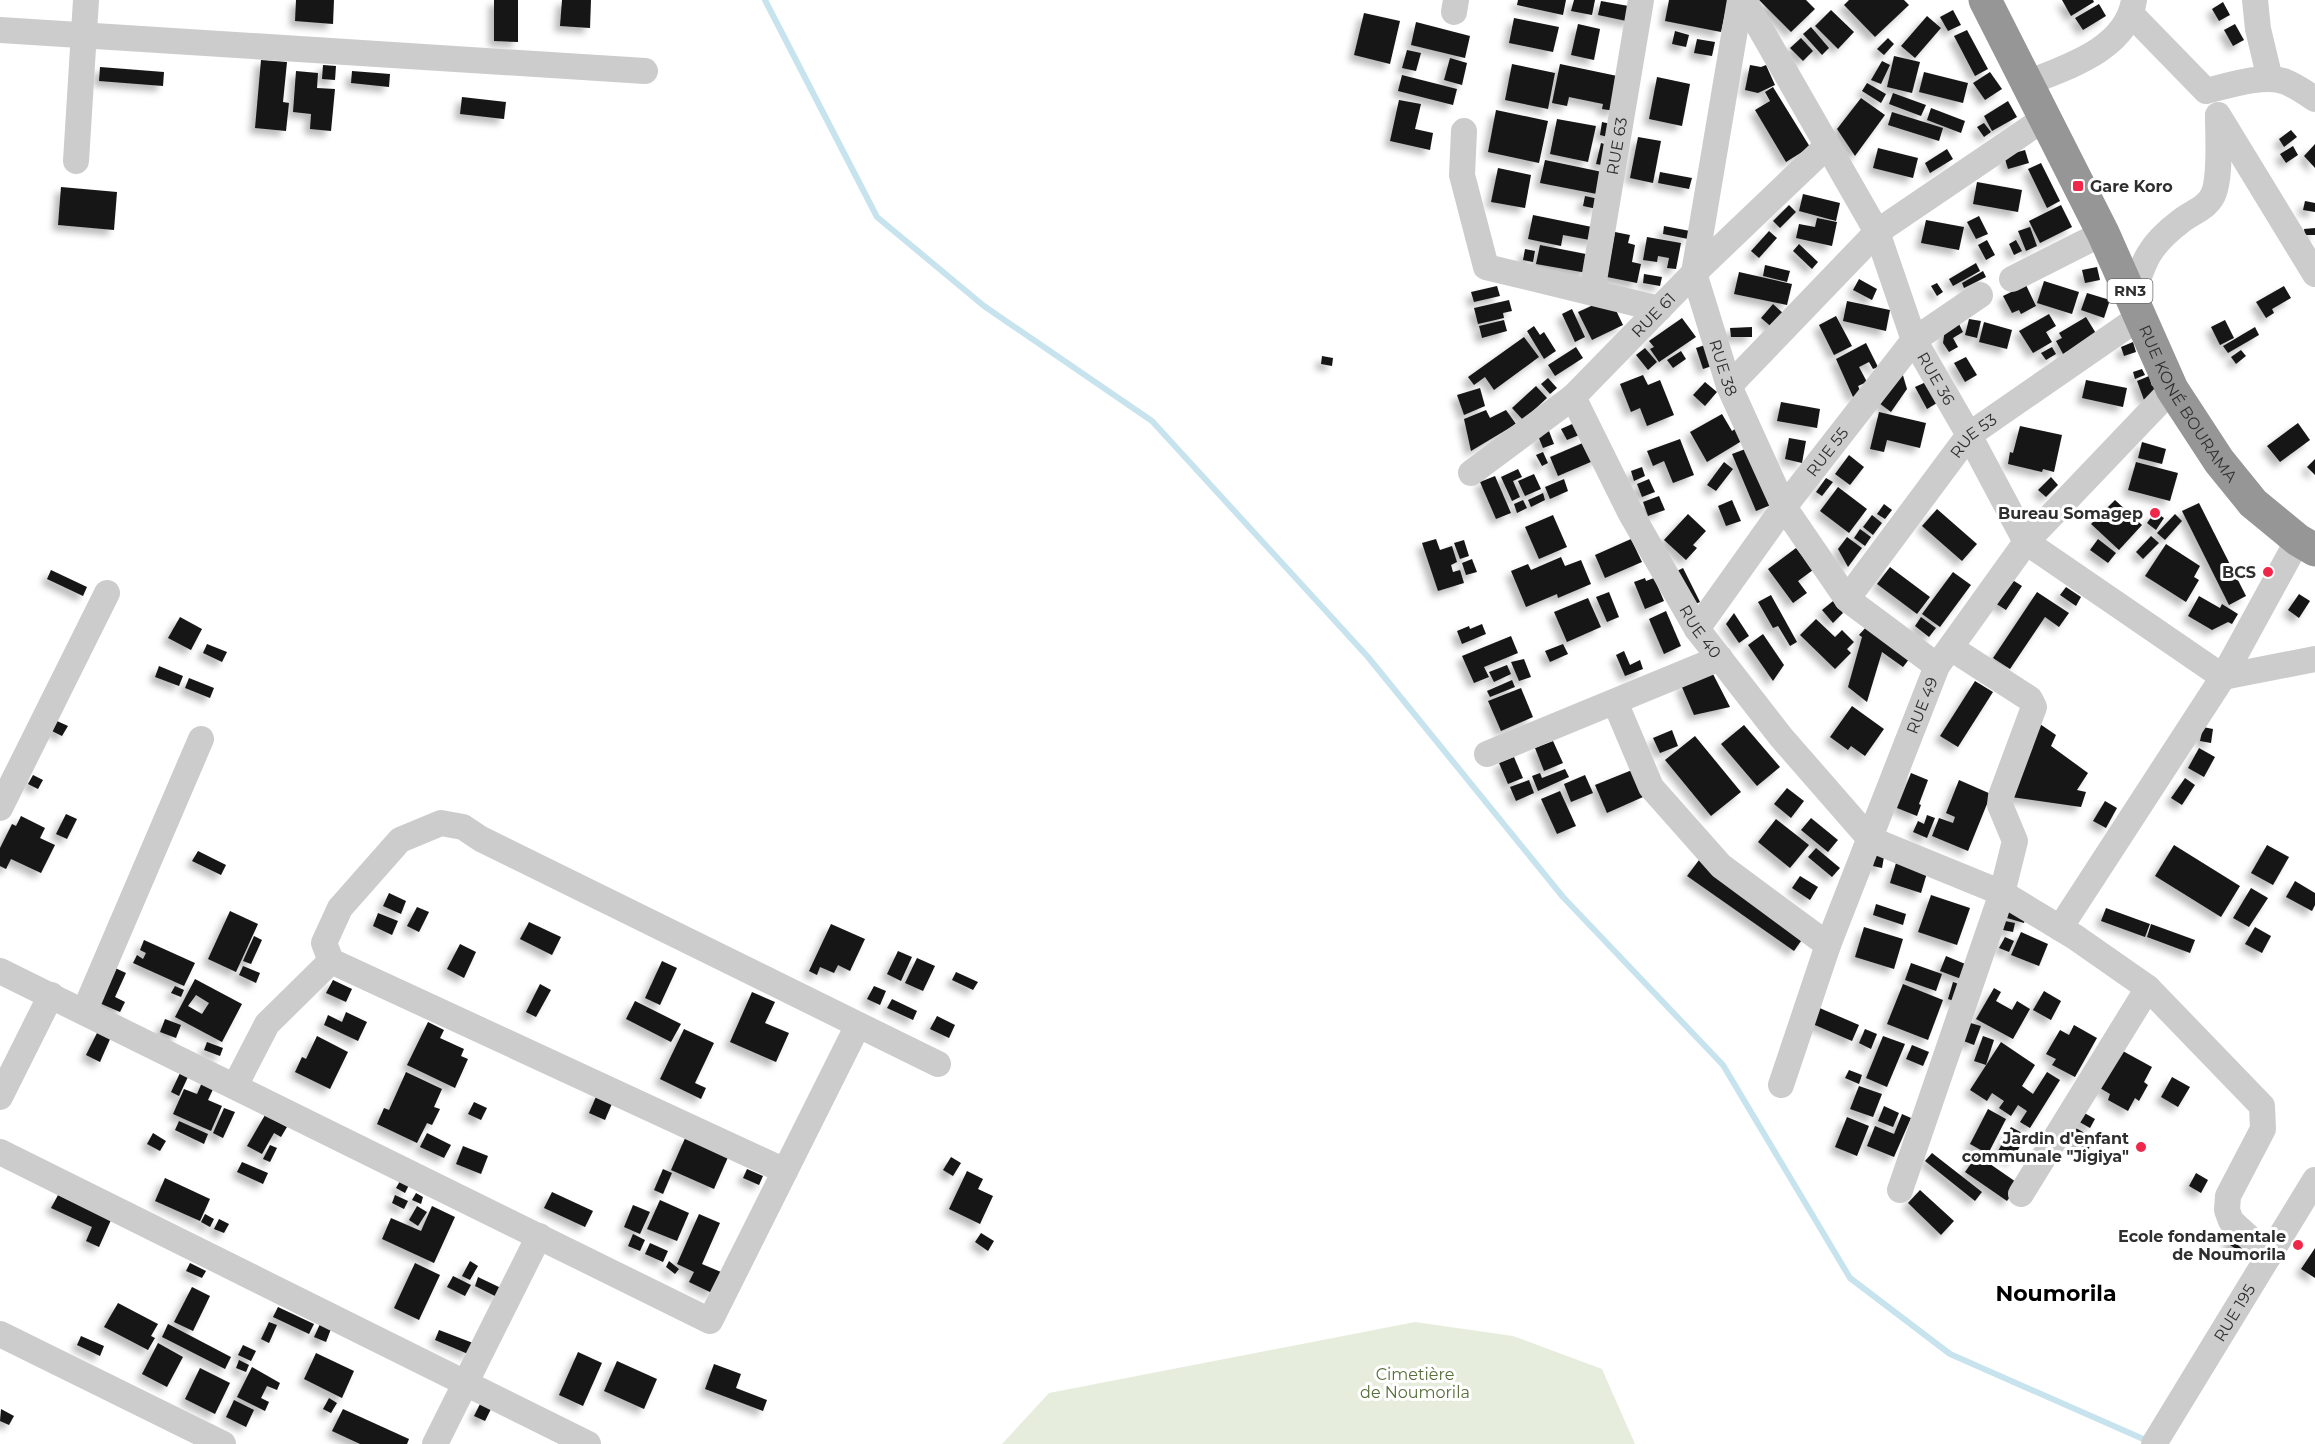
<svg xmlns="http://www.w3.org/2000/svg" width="2315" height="1444" font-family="Montserrat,sans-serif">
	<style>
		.green { fill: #e7eddc }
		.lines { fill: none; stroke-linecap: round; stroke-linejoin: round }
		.stream { stroke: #c7e3ee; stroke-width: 6 }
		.building { fill: #161616; fill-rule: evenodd; filter: url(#shadow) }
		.minor { stroke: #ccc; stroke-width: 26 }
		.highway { stroke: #969696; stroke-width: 33 }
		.poi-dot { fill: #f12749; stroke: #fff; stroke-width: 2 }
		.labels { text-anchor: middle; stroke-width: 6; stroke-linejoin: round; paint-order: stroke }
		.shield { fill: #fff; stroke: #6d6d6d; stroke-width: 1.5 }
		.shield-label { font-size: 15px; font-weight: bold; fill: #2f2f2f }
		.street-label { font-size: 16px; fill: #2f2f2f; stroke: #fff }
		.poi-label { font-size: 16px; font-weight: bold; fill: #2f2f2f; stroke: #fff; text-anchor: end }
		.park-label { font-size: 16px; fill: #576e39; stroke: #fff }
		.district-label { font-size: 22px; font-weight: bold; fill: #000; stroke: #fff }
	</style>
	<defs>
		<filter id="shadow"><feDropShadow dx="-5.5" dy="5.5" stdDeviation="3" flood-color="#0004"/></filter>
	</defs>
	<rect width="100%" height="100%" fill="#fff"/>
	<polygon class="green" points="1415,1322 1513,1336 1602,1369 1635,1444 1002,1444 1049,1393"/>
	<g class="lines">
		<polyline class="stream" points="765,0 877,217 984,306 1152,421 1368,657 1563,897 1723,1065 1850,1278 1950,1354 2150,1442"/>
	</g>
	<g class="building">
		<polygon points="296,0 334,0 333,24 295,21"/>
		<polygon points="494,0 518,0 518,42 494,41"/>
		<polygon points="562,0 591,0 590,28 560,26"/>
		<polygon points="1518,0 1566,0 1563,15 1517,5"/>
		<polygon points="1574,0 1595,0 1592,15 1571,11"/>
		<polygon points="1669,0 1728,0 1721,32 1665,21"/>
		<polygon points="1759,0 1806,0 1815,9 1791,32"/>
		<polygon points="1849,0 1904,0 1909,5 1875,37 1844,5"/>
		<polygon points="2062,0 2093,0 2094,2 2071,16"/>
		<polygon points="1601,1 1634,7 1631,22 1598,15"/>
		<polygon points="2223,2 2230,15 2219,21 2212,9"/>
		<polygon points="2099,4 2106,16 2083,30 2075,18"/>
		<polygon points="1831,10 1854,32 1838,49 1815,26"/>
		<polygon points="1953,10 1961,25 1948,31 1940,17"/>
		<polygon points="1364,13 1400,21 1390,64 1354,55"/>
		<polygon points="1927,16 1941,28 1915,58 1901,46"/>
		<polygon points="1514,18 1559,27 1553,52 1509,43"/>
		<polygon points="1416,22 1470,36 1465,58 1411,45"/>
		<polygon points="1578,24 1600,29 1594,60 1571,55"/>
		<polygon points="2235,24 2244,40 2233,46 2224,30"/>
		<polygon points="1811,27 1829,48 1822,55 1803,34"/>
		<polygon points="1967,30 1988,69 1975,76 1954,36"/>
		<polygon points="1675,31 1689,35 1686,47 1672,44"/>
		<polygon points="1801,38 1813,51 1803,61 1790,48"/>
		<polygon points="1888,38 1894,44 1884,55 1877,49"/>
		<polygon points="1697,39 1715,42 1712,56 1694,53"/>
		<polygon points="1407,50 1421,53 1416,71 1402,68"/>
		<polygon points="1894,56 1920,62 1912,93 1887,87"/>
		<polygon points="1450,58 1467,63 1462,85 1444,80"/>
		<polygon points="261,60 287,62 283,102 289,103 286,131 255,128"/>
		<polygon points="1882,61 1890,65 1881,84 1871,80"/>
		<polygon points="1512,64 1555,73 1548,109 1505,100"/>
		<polygon points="1560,64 1622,77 1615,111 1602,109 1603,104 1569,97 1567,106 1552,103"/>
		<polygon points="323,65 336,66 335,80 322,79"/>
		<polygon points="1750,65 1761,67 1766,65 1775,85 1758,93 1745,90"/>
		<polygon points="100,67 164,72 163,86 99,81"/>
		<polygon points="296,71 318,73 317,88 335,89 331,131 310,129 311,114 293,112"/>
		<polygon points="352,71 390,74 389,87 351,83"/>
		<polygon points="1924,72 1968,83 1963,103 1919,92"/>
		<polygon points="1990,72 2002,89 1985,100 1973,83"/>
		<polygon points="1402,75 1457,89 1453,105 1398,91"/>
		<polygon points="1657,77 1690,84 1682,126 1649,119"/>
		<polygon points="1867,83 1886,94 1881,103 1862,91"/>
		<polygon points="1773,87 1810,147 1786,162 1755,110 1770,101 1765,92"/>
		<polygon points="1893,93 1926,105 1921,116 1889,104"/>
		<polygon points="462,97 506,102 504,119 460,114"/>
		<polygon points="1861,98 1885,115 1855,156 1837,129"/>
		<polygon points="1399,100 1421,104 1415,129 1433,133 1430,150 1390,141"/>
		<polygon points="2008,101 2017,117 1992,131 1984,116"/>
		<polygon points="1931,108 1965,121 1961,133 1927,120"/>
		<polygon points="1496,110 1548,121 1539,163 1488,152"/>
		<polygon points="1892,112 1943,128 1939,141 1888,125"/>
		<polygon points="1557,119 1596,126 1588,162 1550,154"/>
		<polygon points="1602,122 1615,125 1612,138 1600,135"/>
		<polygon points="1984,123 1991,132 1984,137 1977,127"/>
		<polygon points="2291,130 2297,137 2284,147 2279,139"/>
		<polygon points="1638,137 1661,141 1653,183 1630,178"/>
		<polygon points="1601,143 1611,146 1607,166 1596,164"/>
		<polygon points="2315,144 2315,168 2304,156"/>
		<polygon points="2293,146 2298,155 2286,163 2280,154"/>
		<polygon points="1878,148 1918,158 1913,178 1873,168"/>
		<polygon points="1947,149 1953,159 1930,173 1925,163"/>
		<polygon points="2025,150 2029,163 2008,169 2004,156"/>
		<polygon points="1545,160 1607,173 1602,195 1540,183"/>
		<polygon points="2041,163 2060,201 2047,208 2028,169"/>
		<polygon points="1498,168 1531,175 1525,208 1491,202"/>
		<polygon points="1660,172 1692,178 1689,189 1658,183"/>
		<polygon points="1977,182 2022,190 2018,212 1973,204"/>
		<polygon points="61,187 117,192 114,230 58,225"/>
		<polygon points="1803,194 1840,203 1836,221 1799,211"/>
		<polygon points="1585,196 1599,199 1597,209 1583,206"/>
		<polygon points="2305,201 2315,203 2315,212 2303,210"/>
		<polygon points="1789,205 1796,212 1780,228 1773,221"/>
		<polygon points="2061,205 2072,227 2040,243 2029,221"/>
		<polygon points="1533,215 1597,228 1595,241 1563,235 1561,246 1528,239"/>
		<polygon points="1979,216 1988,234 1976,239 1967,222"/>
		<polygon points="1817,218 1837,222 1832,246 1796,238 1799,224 1815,227"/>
		<polygon points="1926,220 1964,227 1959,250 1921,243"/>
		<polygon points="1664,226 1690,231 1688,239 1663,234"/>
		<polygon points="2030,227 2037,246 2026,251 2018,231"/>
		<polygon points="2315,228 2315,235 2305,235 2304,229"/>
		<polygon points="1769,231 1777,238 1759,258 1751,251"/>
		<polygon points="1615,232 1630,235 1628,243 1635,245 1632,262 1641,264 1637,283 1607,277"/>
		<polygon points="1647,237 1681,243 1676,269 1667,268 1669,258 1658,256 1657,262 1643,260"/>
		<polygon points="1987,240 1995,255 1986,260 1978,245"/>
		<polygon points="2016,240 2022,251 2014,255 2009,244"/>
		<polygon points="1799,244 1818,262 1812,269 1793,251"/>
		<polygon points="1540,245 1591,255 1587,273 1536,264"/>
		<polygon points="1525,249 1535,251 1533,262 1523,260"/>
		<polygon points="1976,263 1980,271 1953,286 1949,279"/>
		<polygon points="1765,265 1790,271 1787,282 1763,276"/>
		<polygon points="2097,267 2100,280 2085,283 2082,270"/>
		<polygon points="1983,271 1986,277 1964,288 1962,283"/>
		<polygon points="1739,272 1792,284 1787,305 1734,294"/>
		<polygon points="1644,274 1662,277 1660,286 1643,283"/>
		<polygon points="1859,279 1877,289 1872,300 1853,290"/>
		<polygon points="2044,281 2079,292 2072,314 2037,303"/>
		<polygon points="1937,283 1943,292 1937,296 1931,286"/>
		<polygon points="2026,285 2036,306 2021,314 2019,310 2012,313 2003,296"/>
		<polygon points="1497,286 1500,296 1474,302 1471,292"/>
		<polygon points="2284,286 2291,298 2272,309 2274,313 2266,318 2256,302"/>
		<polygon points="2087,293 2110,300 2104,318 2081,310"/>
		<polygon points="1509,300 1512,311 1503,313 1504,318 1478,324 1474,308"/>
		<polygon points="1847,301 1890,310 1886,331 1843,321"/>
		<polygon points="1600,302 1613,304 1623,325 1592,340 1578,312"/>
		<polygon points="1773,304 1786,316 1774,329 1761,318"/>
		<polygon points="1572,309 1585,337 1575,342 1562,314"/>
		<polygon points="2049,314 2056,326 2046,332 2052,342 2033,353 2019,331"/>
		<polygon points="1836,316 1852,346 1834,355 1819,325"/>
		<polygon points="2086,317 2097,335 2063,354 2056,341 2062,338 2059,333"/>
		<polygon points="1682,318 1696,337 1659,362 1650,349 1654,347 1649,341"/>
		<polygon points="1969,319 1981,321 1977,338 1965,335"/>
		<polygon points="1504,320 1507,331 1482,338 1479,326"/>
		<polygon points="2225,320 2234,338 2220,345 2211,327"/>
		<polygon points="1958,322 1963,332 1953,338 1958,347 1949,352 1943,343 1945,329"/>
		<polygon points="1984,322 2012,330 2007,349 1979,342"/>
		<polygon points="1534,326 1540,335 1544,332 1556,351 1544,359 1527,331"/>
		<polygon points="1752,327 1752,337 1731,337 1730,328"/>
		<polygon points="2255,327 2259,335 2228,353 2223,346"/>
		<polygon points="1524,337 1539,357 1494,390 1485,377 1474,385 1468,377"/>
		<polygon points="2133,342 2136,352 2124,356 2121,347"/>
		<polygon points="1866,343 1878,367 1873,369 1869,362 1859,367 1867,382 1858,386 1861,393 1853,397 1836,359"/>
		<polygon points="1705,345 1712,366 1703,369 1696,348"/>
		<polygon points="1576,347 1583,358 1555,376 1548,365"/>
		<polygon points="2052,347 2056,354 2046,360 2041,353"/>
		<polygon points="1645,348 1657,362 1648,370 1636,355"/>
		<polygon points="2241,350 2246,356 2236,364 2231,357"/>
		<polygon points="1681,351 1686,359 1673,368 1667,360"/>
		<polygon points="1322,356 1333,358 1332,366 1321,364"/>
		<polygon points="1966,357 1977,375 1965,382 1954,363"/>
		<polygon points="2142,369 2145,375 2135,379 2133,372"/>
		<polygon points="1902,372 1907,389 1891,412 1879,403"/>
		<polygon points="1643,375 1648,385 1660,380 1674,415 1647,426 1640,408 1631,412 1620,384"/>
		<polygon points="2149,376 2152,386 2156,384 2160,394 2144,400 2137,381"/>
		<polygon points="1548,378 1557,388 1550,394 1541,384"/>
		<polygon points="2086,380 2127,388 2123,407 2082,398"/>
		<polygon points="1705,382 1717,392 1705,406 1693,395"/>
		<polygon points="1926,382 1937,403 1927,409 1915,387"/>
		<polygon points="1536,386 1547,398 1523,420 1512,408"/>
		<polygon points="1480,388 1485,406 1464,415 1457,395"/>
		<polygon points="1781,402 1820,409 1817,428 1777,421"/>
		<polygon points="1486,410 1490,418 1506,410 1516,424 1471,451 1464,419"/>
		<polygon points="1879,412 1926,423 1920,448 1887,440 1884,452 1870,449"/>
		<polygon points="1722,414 1732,431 1738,427 1745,439 1707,462 1690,432"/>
		<polygon points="1579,421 1584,433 1567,440 1561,429"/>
		<polygon points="2298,423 2310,440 2280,462 2267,446"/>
		<polygon points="2020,426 2062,435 2054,472 2043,469 2042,472 2008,464 2010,452 2013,453"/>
		<polygon points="1549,431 1554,444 1543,448 1538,436"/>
		<polygon points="1789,438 1806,441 1802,463 1785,459"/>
		<polygon points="1592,439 1600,458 1558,476 1550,457"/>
		<polygon points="1680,439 1694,475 1673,483 1664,461 1653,466 1647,451"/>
		<polygon points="2142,442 2166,449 2162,464 2138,458"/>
		<polygon points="1748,448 1771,505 1756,511 1732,454"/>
		<polygon points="1543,452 1548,463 1542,466 1536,455"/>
		<polygon points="1849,455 1864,467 1850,485 1835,474"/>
		<polygon points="2315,459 2315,475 2307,467"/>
		<polygon points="1724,462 1733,469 1716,491 1707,485"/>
		<polygon points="2136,462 2178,473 2170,501 2128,490"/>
		<polygon points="1642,467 1645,476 1634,481 1631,471"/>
		<polygon points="1518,469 1522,477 1513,481 1520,497 1512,501 1501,477"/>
		<polygon points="1534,474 1541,489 1525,496 1518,481"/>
		<polygon points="1495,476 1511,513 1496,519 1480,482"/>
		<polygon points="2051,477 2058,485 2046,497 2038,490"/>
		<polygon points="1826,478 1833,482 1822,496 1816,492"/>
		<polygon points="1564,479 1568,491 1550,499 1545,487"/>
		<polygon points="1649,479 1655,492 1642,497 1637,484"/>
		<polygon points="1838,487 1867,509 1849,533 1820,511"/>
		<polygon points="1543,493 1545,500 1531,507 1528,500"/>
		<polygon points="1659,496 1665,510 1648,516 1643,502"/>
		<polygon points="1523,500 1527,508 1517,513 1514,504"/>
		<polygon points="1732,500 1741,521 1726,526 1718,506"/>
		<polygon points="2115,500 2142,525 2119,550 2091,524"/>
		<polygon points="2199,503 2246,596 2229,605 2182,511"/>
		<polygon points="1884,504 1892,510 1885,519 1877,514"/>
		<polygon points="1937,509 1977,544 1962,561 1922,526"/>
		<polygon points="2155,512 2164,518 2156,530 2147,523"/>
		<polygon points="1688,514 1706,531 1693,545 1697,548 1686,560 1664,540"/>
		<polygon points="2175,514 2182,521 2165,540 2157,533"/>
		<polygon points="1553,515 1567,547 1539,559 1525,527"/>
		<polygon points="1872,515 1882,523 1873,535 1863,527"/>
		<polygon points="1860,529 1871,537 1865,546 1854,538"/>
		<polygon points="2151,536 2159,543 2143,559 2136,552"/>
		<polygon points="1847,537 1862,548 1848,567 1838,549"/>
		<polygon points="1436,539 1440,550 1452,546 1457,562 1451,565 1453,572 1460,570 1464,583 1438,591 1422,543"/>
		<polygon points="1631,539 1642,562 1605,578 1595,555"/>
		<polygon points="2098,539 2116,553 2108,563 2090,550"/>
		<polygon points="1464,540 1469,556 1460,559 1454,543"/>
		<polygon points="2166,544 2200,566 2194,577 2199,580 2186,602 2145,576"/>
		<polygon points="1796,548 1813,570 1798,581 1807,593 1793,603 1768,569"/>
		<polygon points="1561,557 1565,566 1581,560 1591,584 1558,598 1557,594 1526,607 1511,571 1528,564 1531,570"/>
		<polygon points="1472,559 1477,572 1466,575 1462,563"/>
		<polygon points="1890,567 1930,597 1917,614 1877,584"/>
		<polygon points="1683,568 1700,602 1693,605 1675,572"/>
		<polygon points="51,570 87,587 83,596 47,579"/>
		<polygon points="1953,572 1971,585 1940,627 1922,614"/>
		<polygon points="1645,578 1646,581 1654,578 1664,601 1645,609 1634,582"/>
		<polygon points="2011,579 2022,586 2006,610 1995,603"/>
		<polygon points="2066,587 2081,597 2076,606 2060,595"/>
		<polygon points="1609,592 1619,617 1607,622 1596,597"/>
		<polygon points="2037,592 2069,613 2059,627 2045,617 2010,669 1993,658"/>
		<polygon points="2299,594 2310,601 2299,618 2288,610"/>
		<polygon points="1771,595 1797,642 1790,646 1778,626 1773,628 1758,602"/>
		<polygon points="2199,596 2220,608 2222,604 2238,614 2232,624 2228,622 2212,630 2188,616"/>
		<polygon points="1588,598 1601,627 1567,642 1554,612"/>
		<polygon points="1833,601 1843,613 1833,623 1822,610"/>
		<polygon points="1666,611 1681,646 1664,654 1649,619"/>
		<polygon points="1734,613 1749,636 1739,643 1726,624"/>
		<polygon points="180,617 202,629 191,650 168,638"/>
		<polygon points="1921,617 1936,628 1929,637 1915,626"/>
		<polygon points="1816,619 1835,637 1842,630 1854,642 1847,649 1851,653 1835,669 1800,635"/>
		<polygon points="1482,624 1486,634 1462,644 1457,631 1469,626 1470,629"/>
		<polygon points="1867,626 1910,658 1903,667 1882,652 1867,702 1848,687 1862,637 1859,635"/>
		<polygon points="1763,634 1784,665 1773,681 1748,645"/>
		<polygon points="1511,636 1518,653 1484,667 1489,677 1474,683 1462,656"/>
		<polygon points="207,644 227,652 222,662 203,653"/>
		<polygon points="1563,644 1568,654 1550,662 1545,651"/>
		<polygon points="1624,651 1630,665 1640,660 1643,669 1625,676 1616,655"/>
		<polygon points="1524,659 1531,677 1519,681 1511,662"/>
		<polygon points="1507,665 1511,674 1494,682 1489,672"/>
		<polygon points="159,666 183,676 179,686 155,677"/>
		<polygon points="1713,674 1730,707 1694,715 1681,685"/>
		<polygon points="189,678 214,688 210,698 185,688"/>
		<polygon points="1512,680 1515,687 1490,697 1487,691"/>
		<polygon points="1975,681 1993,692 1958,747 1940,736"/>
		<polygon points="1521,688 1533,717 1501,731 1488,701"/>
		<polygon points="1852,706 1884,729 1865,756 1851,746 1848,750 1830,737"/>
		<polygon points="57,721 68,726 62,736 52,731"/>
		<polygon points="2037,722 2056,735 2051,746 2088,773 2077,790 2086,792 2081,807 2011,797"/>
		<polygon points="1744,725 1780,767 1757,786 1721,744"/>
		<polygon points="2203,727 2213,729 2211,743 2200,741"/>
		<polygon points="1672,730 1678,746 1660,753 1653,738"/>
		<polygon points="1695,736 1741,792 1711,816 1665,760"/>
		<polygon points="1553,741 1563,763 1544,771 1535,748"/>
		<polygon points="2199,748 2215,757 2204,777 2188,768"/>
		<polygon points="1514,757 1523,778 1508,784 1499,763"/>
		<polygon points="1565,769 1569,777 1538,791 1532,776 1540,773 1542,778"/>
		<polygon points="1632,770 1643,797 1607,813 1595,785"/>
		<polygon points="1911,773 1928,780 1919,804 1921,805 1917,816 1897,808"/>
		<polygon points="33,775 43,780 38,789 28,784"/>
		<polygon points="1585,775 1593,793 1571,802 1564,784"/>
		<polygon points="2185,778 2195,785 2182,805 2171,798"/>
		<polygon points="1529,780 1534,793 1516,801 1510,787"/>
		<polygon points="1959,780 1991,794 1968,851 1932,836 1939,818 1953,823 1955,817 1946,813"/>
		<polygon points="1787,788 1804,801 1791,818 1774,804"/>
		<polygon points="1560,791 1576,826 1557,834 1541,799"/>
		<polygon points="2105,801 2117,808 2106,828 2093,821"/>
		<polygon points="66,814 77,819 67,839 56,834"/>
		<polygon points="1927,815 1935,818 1927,838 1913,832 1918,821 1924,824"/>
		<polygon points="21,816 45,828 40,838 55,845 41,873 11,859 6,869 0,866 0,848 12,824 16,826"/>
		<polygon points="1811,818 1838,840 1828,852 1801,830"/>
		<polygon points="1776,819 1809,845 1790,868 1758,842"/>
		<polygon points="2174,845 2240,886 2221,917 2155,876"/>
		<polygon points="2267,845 2289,857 2273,885 2251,873"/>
		<polygon points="1816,848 1840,868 1832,877 1808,857"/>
		<polygon points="198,851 226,865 221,875 192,861"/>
		<polygon points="1875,855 1884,857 1882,868 1873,866"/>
		<polygon points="1699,860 1806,934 1794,951 1687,876"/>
		<polygon points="1896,863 1927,873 1921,893 1890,883"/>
		<polygon points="1800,876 1818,887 1810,900 1792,888"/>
		<polygon points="2295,881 2315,893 2315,905 2312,911 2286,897"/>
		<polygon points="2251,888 2268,898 2249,927 2233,918"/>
		<polygon points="389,893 406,901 401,914 383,906"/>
		<polygon points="1931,895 1970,908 1957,945 1918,932"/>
		<polygon points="1876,904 1906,914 1903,925 1873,915"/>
		<polygon points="2010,906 2028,910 2024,923 2007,918"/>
		<polygon points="417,907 429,912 419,932 407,926"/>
		<polygon points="2106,908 2150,924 2145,937 2101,921"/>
		<polygon points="230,911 258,924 236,972 208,959"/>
		<polygon points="378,913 398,921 392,935 373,926"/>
		<polygon points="2005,921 2015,923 2013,932 2003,930"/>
		<polygon points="529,922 561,937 552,955 520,939"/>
		<polygon points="831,924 865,939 850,971 838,965 834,973 820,967 817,975 809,971"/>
		<polygon points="2151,924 2195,940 2190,953 2147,937"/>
		<polygon points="1864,927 1903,939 1894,969 1855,957"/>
		<polygon points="2255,927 2271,936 2262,953 2245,944"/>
		<polygon points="2021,932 2048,944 2039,966 2011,955"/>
		<polygon points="254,936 262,940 251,964 243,961"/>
		<polygon points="2005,937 2014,941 2009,952 1999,948"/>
		<polygon points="144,940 195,963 184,986 133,963 137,955 143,959 146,953 140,950"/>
		<polygon points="460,944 476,952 464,978 447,969"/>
		<polygon points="898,951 912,957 901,981 887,974"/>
		<polygon points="1946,956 1970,966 1964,980 1940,971"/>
		<polygon points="917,958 935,966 923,991 905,983"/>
		<polygon points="662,961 677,968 660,1005 645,998"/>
		<polygon points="1911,963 1942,974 1936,991 1905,980"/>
		<polygon points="243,966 260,973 256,983 239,975"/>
		<polygon points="113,967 126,973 115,997 125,1002 120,1012 97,1002"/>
		<polygon points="956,972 978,982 973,990 952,980"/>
		<path d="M195 979 242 1004 222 1042 175 1017ZM196 995 209 1003 202 1014 188 1006Z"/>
		<polygon points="333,980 352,989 346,1002 326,993"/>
		<polygon points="1953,982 1962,985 1957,1002 1948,999"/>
		<polygon points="540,984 551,990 536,1017 526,1012"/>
		<polygon points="1903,984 1943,1000 1928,1040 1887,1024"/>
		<polygon points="175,986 184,990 181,997 171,993"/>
		<polygon points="874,986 886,991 880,1005 867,999"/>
		<polygon points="1994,988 2001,992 1996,1001 2012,1010 2017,1001 2030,1009 2013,1039 1976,1019"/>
		<polygon points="2044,991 2061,1001 2051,1020 2033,1010"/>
		<polygon points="752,992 775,1002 765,1023 789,1033 776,1062 730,1042"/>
		<polygon points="892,999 917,1011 913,1020 887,1008"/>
		<polygon points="635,1001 681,1024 671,1042 626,1019"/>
		<polygon points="1815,1006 1859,1025 1852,1041 1808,1022"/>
		<polygon points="346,1012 367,1022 358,1041 324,1025 328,1015 342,1022"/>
		<polygon points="937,1016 955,1025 949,1038 930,1029"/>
		<polygon points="165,1019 181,1025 176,1038 160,1032"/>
		<polygon points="428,1022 444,1030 440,1038 464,1049 461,1056 468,1059 455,1088 407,1065"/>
		<polygon points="1967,1022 1981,1026 1974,1045 1961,1040"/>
		<polygon points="2074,1025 2097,1038 2075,1077 2052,1065 2056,1059 2046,1054 2060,1030 2069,1035"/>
		<polygon points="684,1029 714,1043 695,1083 706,1088 701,1099 660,1079"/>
		<polygon points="1865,1029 1877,1034 1871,1049 1859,1043"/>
		<polygon points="98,1031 111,1037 100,1062 86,1055"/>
		<polygon points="317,1036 348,1052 330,1089 295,1072 302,1057 306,1059"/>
		<polygon points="1883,1036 1905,1044 1887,1087 1866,1078"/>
		<polygon points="1983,1036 1994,1040 1986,1065 1974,1061"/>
		<polygon points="207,1042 223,1048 220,1056 204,1050"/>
		<polygon points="2001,1042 2035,1065 2022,1086 2033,1094 2047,1072 2060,1080 2030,1128 2020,1122 2027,1111 2018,1105 2011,1116 1999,1108 2004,1101 1992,1093 1987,1101 1970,1090"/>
		<polygon points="1912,1045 1929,1052 1923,1066 1906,1059"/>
		<polygon points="2121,1050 2152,1067 2144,1082 2148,1085 2139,1101 2135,1098 2128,1111 2108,1100 2110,1094 2100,1088"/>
		<polygon points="1849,1070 1862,1075 1859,1084 1845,1078"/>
		<polygon points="406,1072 442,1089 434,1107 440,1109 432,1125 427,1123 417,1143 377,1124 384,1108 389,1110"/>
		<polygon points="180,1073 188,1077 179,1096 171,1092"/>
		<polygon points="2172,1077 2190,1087 2178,1107 2161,1097"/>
		<polygon points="203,1080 215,1085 208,1100 222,1106 211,1131 173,1114 184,1089 197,1094"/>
		<polygon points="1859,1086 1882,1094 1873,1117 1850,1109"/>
		<polygon points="598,1092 614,1099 605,1120 589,1113"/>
		<polygon points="474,1102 487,1108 481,1120 468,1114"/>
		<polygon points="1884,1106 1899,1113 1893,1127 1878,1121"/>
		<polygon points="224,1108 235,1112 223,1138 213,1133"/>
		<polygon points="1988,1109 2006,1119 1988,1154 1970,1144"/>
		<polygon points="2081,1111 2095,1119 2090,1128 2076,1120"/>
		<polygon points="1902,1114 1911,1118 1894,1157 1867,1146 1875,1126 1894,1134"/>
		<polygon points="265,1115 287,1127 281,1137 274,1133 262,1154 247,1146"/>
		<polygon points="1847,1117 1869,1126 1857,1156 1835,1147"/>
		<polygon points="179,1121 208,1134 204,1144 175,1130"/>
		<polygon points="2011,1127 2026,1135 2012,1161 1997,1153"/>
		<polygon points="2074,1127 2094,1138 2087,1152 2067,1140"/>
		<polygon points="153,1133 166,1141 160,1151 147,1144"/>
		<polygon points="427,1133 451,1145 444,1158 420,1147"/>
		<polygon points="686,1136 729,1155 714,1189 671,1170"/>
		<polygon points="270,1145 277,1148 270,1162 263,1159"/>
		<polygon points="463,1146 488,1156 481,1174 456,1164"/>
		<polygon points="1932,1153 1982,1192 1975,1201 1925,1161"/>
		<polygon points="1977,1155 2019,1184 2007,1201 1965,1172"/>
		<polygon points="951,1157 961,1163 953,1176 943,1170"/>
		<polygon points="242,1162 268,1173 263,1184 237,1172"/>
		<polygon points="663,1169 672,1173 663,1194 654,1190"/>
		<polygon points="747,1169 763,1176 759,1185 743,1178"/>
		<polygon points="967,1171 983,1179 978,1189 993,1196 980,1224 949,1209"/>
		<polygon points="2196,1173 2208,1180 2201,1193 2189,1186"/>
		<polygon points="165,1178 210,1199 200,1221 155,1201"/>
		<polygon points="400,1181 409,1185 405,1193 396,1188"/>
		<polygon points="1920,1190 1954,1221 1941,1235 1908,1203"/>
		<polygon points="552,1192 593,1211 585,1227 544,1208"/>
		<polygon points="416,1193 423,1197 421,1204 412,1200"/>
		<polygon points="58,1195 111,1220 99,1247 86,1241 92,1227 51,1208"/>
		<polygon points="395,1195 408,1201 404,1209 392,1203"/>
		<polygon points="660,1200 689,1213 677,1241 647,1229"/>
		<polygon points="633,1205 650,1212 640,1234 624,1227"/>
		<polygon points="417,1206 427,1212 418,1226 409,1220"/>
		<polygon points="432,1206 455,1217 434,1263 382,1239 391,1218 421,1231"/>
		<polygon points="205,1214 214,1219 210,1227 201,1222"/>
		<polygon points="699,1214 720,1223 702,1264 721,1272 712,1293 689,1282 694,1272 677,1264"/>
		<polygon points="219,1219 229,1224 224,1233 214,1229"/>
		<polygon points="2236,1230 2251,1239 2242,1253 2227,1243"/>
		<polygon points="981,1233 994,1241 988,1251 975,1242"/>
		<polygon points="633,1234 645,1240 640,1251 628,1246"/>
		<polygon points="650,1243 668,1251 663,1262 645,1254"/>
		<polygon points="2315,1248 2315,1278 2301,1269"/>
		<polygon points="470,1261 478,1266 470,1280 462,1276"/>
		<polygon points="669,1261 679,1269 675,1274 666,1267"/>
		<polygon points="190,1263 206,1271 202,1278 186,1271"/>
		<polygon points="415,1263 440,1275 419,1320 394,1308"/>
		<polygon points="453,1276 471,1285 465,1296 447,1287"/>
		<polygon points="478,1277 501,1288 497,1297 475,1286"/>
		<polygon points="192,1287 210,1296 193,1331 174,1322"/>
		<polygon points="118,1303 158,1324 151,1336 155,1338 148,1350 104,1327"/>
		<polygon points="278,1307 314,1324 309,1334 273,1317"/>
		<polygon points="269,1322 277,1325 269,1343 261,1339"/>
		<polygon points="168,1324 231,1357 225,1369 162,1337"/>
		<polygon points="320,1324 331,1329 326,1342 314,1337"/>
		<polygon points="439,1330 473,1343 468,1354 435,1340"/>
		<polygon points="81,1336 104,1346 100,1356 77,1345"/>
		<polygon points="158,1343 183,1357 167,1387 142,1374"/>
		<polygon points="243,1345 256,1351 251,1361 238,1355"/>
		<polygon points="578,1352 602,1363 583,1406 559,1395"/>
		<polygon points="316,1353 354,1371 342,1398 304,1379"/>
		<polygon points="239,1360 249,1365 246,1372 236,1368"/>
		<polygon points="617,1361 657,1379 644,1409 604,1391"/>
		<polygon points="714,1364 741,1374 736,1388 767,1400 763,1411 705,1389"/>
		<polygon points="252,1367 280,1383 277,1390 267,1386 261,1398 269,1402 265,1411 237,1397"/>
		<polygon points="200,1368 230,1383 215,1414 185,1399"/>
		<polygon points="329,1398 337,1403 331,1413 323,1409"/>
		<polygon points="234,1400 254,1410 246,1427 226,1417"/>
		<polygon points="480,1404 491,1409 485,1421 474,1416"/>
		<polygon points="1,1409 14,1416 9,1425 0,1421"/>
		<polygon points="343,1409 409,1439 407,1444 360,1444 332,1431"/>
	</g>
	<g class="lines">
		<g class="minor">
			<path id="s1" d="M1740 0 1694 273 1729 386 1784 507 1847 599 1937 666"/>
			<path id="s2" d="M1744 0 1877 232 1914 340 1969 435 2026 542 2223 677"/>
			<polyline points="2255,0 2258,29 2270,79"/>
			<polyline points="1454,12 1456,0"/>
			<path d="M2132 15 2206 91C2227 86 2265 73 2286 82 2296 86 2306 93 2315 99"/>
			<polyline points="0,30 645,71"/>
			<path d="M2027 83C2067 67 2127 49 2134 0"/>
			<polyline points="2218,115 2315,274"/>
			<polyline points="1464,131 1462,175 1486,267 1659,309"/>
			<polyline points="76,161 86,0"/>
			<polyline points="2012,279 2103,233"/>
			<path id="s3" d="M1592 292 1641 0"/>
			<path d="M2132 297C2144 260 2149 245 2181 221 2192 212 2206 209 2213 195 2221 178 2218 136 2218 117"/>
			<polyline points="1729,386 1877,232 2045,118"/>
			<path id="s4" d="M1573 397 1630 512 1697 629 1781 737 1870 839 2002 893 2075 937 2148 988 2262 1106 2263 1129 2228 1196 2227 1210 2231 1221 2269 1256"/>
			<path id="s5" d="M1471 473 1573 397 1694 273 1827 146"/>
			<path id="s6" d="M1847 599 1969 435 2141 316"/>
			<path id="s7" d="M1697 629 1784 507 1914 340 1980 295"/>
			<polyline points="2223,677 2315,659"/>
			<polyline points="1615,702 1651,787 1721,866 1828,945"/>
			<polyline points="1487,754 1720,658"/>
			<polyline points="0,808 107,593"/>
			<polyline points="2060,928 2223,677 2298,540"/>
			<polyline points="0,971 710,1321 858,1025"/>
			<polyline points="84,1012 201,739"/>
			<path id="s8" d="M1781 1085 1828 945 1937 666 2026 542 2172 389"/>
			<polyline points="235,1086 267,1024 331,961"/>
			<polyline points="0,1097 51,995"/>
			<polyline points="0,1152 588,1444"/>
			<polyline points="785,1171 331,961 324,943 340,908 400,840 441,823 463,827 481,839 938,1064"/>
			<polyline points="1900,1190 2002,893 2015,841 2000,805 2001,796 2034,707 2030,699 1951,648"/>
			<polyline points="2021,1194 2148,988"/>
			<polyline points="0,1334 223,1444"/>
			<polyline points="435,1444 539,1236"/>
			<path id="s9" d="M2154 1444 2315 1180"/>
		</g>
		<path class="highway" id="s10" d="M1985 0 2103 233 2172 389 2219 461 2253 503 2298 540 2315 550"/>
	</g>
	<g class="poi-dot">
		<rect x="2072" y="180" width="12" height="12" rx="3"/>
		<circle cx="2155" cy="513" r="6"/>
		<circle cx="2268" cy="572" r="6"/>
		<circle cx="2141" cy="1147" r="6"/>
		<circle cx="2298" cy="1245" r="6"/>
	</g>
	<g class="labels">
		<rect class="shield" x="2107.5" y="279" width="45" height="24" rx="4.5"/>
		<g class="shield-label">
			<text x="2130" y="296">RN3</text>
		</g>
		<g class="street-label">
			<text dy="6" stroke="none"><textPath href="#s3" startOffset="148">RUE 63</textPath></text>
			<text dy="6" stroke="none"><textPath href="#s5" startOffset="242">RUE 61</textPath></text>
			<text dy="6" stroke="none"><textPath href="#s1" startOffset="376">RUE 38</textPath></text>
			<text dy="6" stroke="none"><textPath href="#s2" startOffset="426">RUE 36</textPath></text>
			<text dy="6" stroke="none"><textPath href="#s10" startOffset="452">RUE KONÉ BOURAMA</textPath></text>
			<text dy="6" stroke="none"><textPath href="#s6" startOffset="207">RUE 53</textPath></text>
			<text dy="6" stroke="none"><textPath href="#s7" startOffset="220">RUE 55</textPath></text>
			<text dy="6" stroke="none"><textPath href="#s4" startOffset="267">RUE 40</textPath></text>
			<text dy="6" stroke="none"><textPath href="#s8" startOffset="405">RUE 49</textPath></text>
			<text dy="6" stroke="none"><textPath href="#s9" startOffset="154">RUE 195</textPath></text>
		</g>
		<g class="poi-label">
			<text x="2090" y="192" text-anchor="start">Gare Koro</text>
			<text x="2143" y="519">Bureau Somagep</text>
			<text x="2256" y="578">BCS</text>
			<text x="2129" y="1144">Jardin d'enfant<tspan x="2129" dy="18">communale "Jigiya"</tspan></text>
			<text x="2286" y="1242">Ecole fondamentale<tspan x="2286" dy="18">de Noumorila</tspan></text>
		</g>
		<g class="park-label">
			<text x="1415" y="1380">Cimetière<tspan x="1415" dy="18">de Noumorila</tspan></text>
		</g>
		<g class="district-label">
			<text x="2056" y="1301">Noumorila</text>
		</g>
	</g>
</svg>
